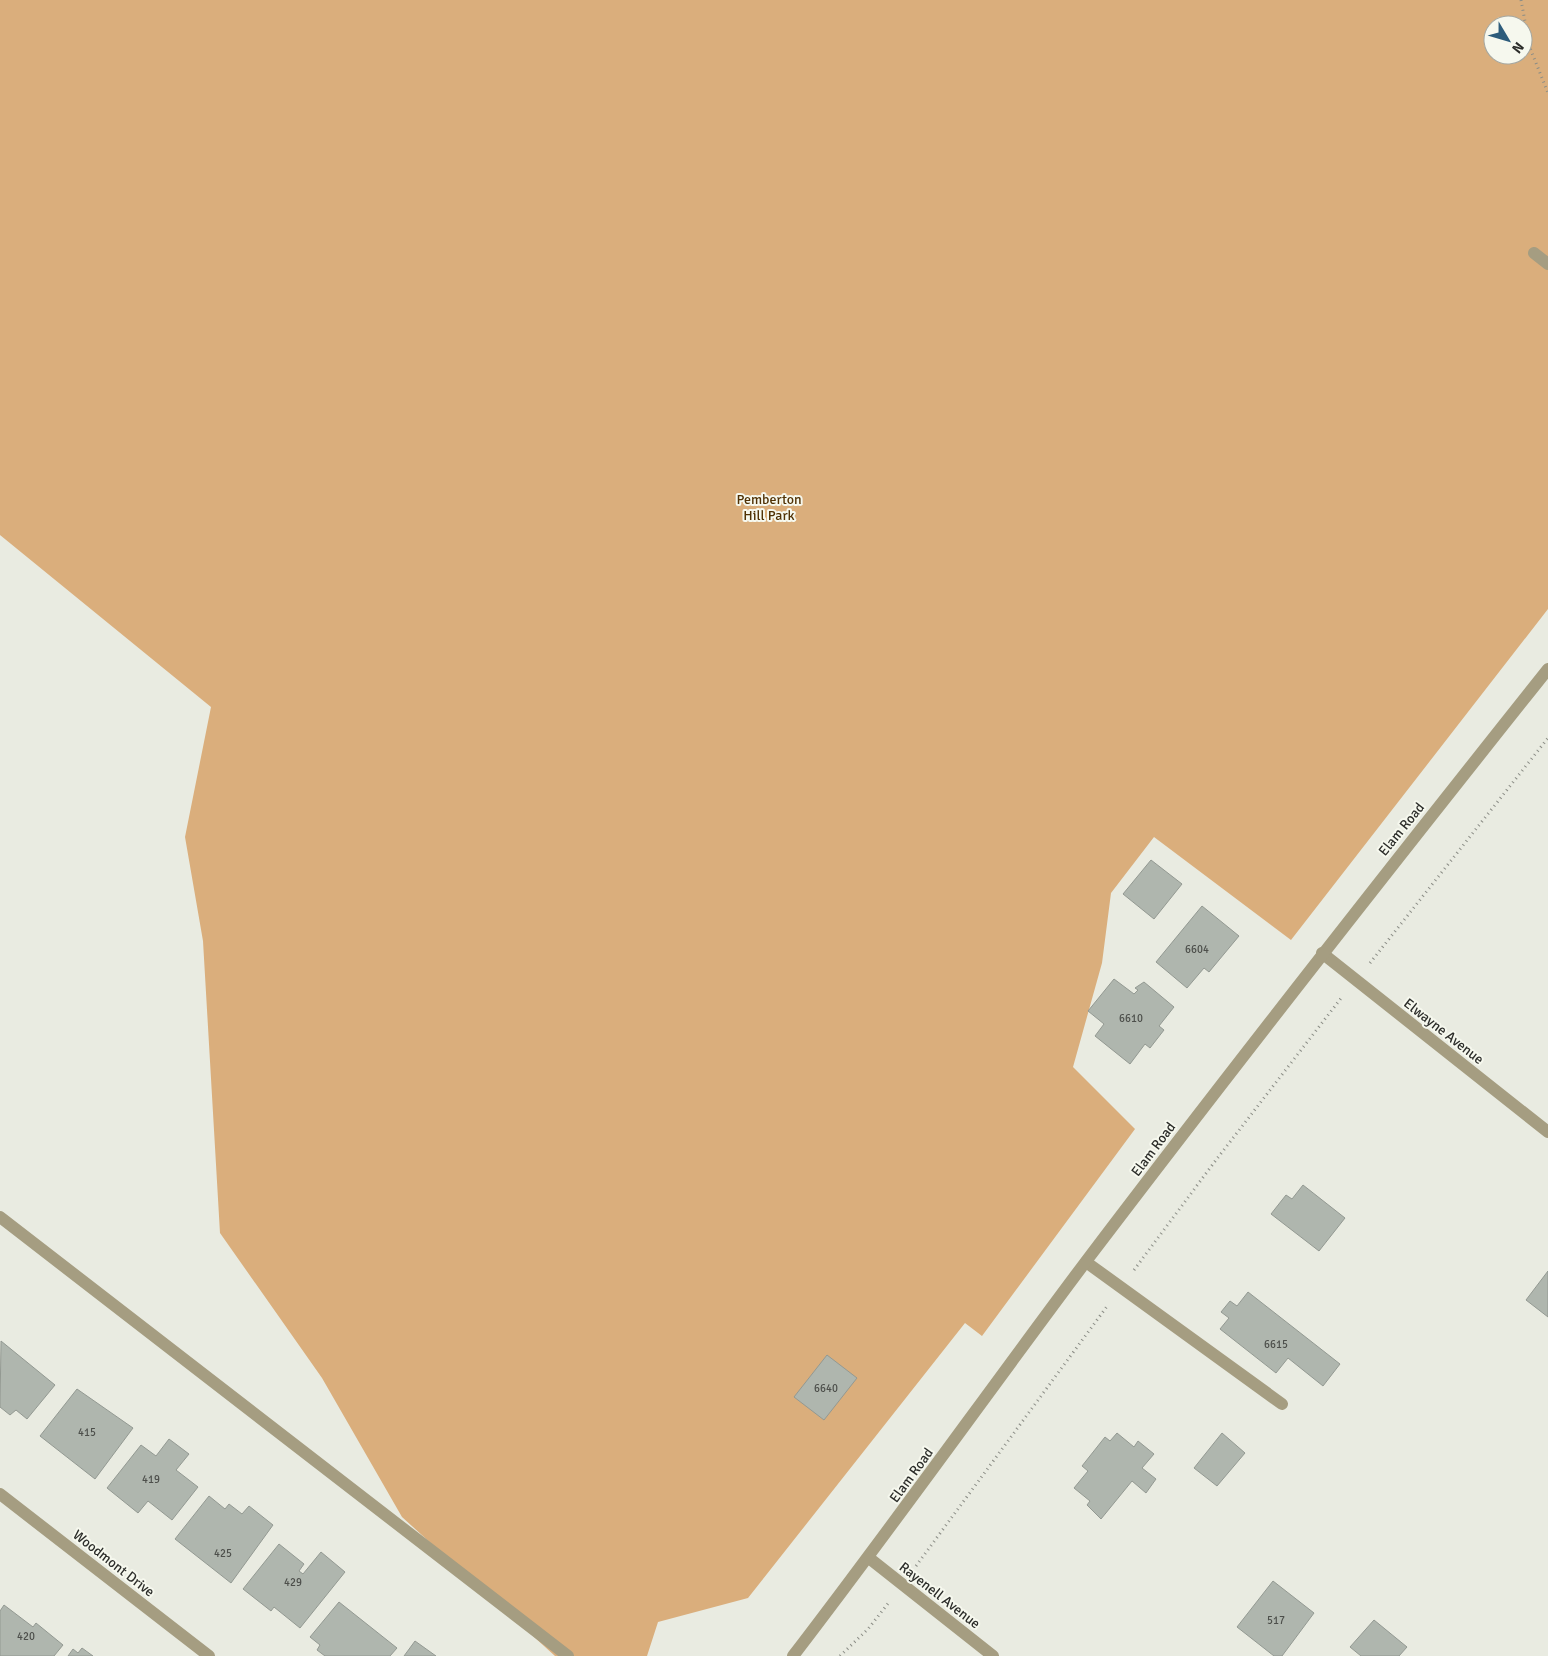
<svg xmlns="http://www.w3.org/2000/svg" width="1548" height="1656" font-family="Signika,sans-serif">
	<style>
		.green { fill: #daae7c; fill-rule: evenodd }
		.building { fill: #afb6ae; stroke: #939992 }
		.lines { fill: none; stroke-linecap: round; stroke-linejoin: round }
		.path { stroke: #8b8d86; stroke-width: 3; stroke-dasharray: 1 4; stroke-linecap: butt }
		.service { stroke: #a59d81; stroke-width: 12 }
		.minor { stroke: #a59d81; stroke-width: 12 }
		.tertiary { stroke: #a59d81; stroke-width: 12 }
		.labels { text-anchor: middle; stroke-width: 4; stroke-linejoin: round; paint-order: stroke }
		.number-label { font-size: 11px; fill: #4d4f4b }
		.park-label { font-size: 14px; fill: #503104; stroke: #f6f8ee }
		.street-label { font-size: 14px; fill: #2c2d2a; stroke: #f6f8ee }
	</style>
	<rect width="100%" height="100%" fill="#e9ebe1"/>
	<path class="green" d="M0 0H1548V609L1291 940 1154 837 1111 893 1102 963 1073 1067 1135 1129 982 1336 965 1323 748 1598 658 1622 647 1656H555L402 1517 322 1378 220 1233 203 941 185 837 211 707 0 535ZM1493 25H1523V55H1493Z"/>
	<g class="building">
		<polygon points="1151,860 1182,884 1154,919 1123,894"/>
		<polygon points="1202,906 1239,936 1209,972 1204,968 1187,988 1156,962"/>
		<polygon points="1114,979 1134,994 1138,990 1135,988 1144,982 1174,1007 1159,1026 1164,1030 1150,1048 1145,1044 1130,1064 1095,1036 1104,1024 1088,1011"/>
		<polygon points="1303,1185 1345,1218 1319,1251 1271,1214 1286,1195 1292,1199"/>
		<polygon points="1548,1271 1548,1317 1526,1300"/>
		<polygon points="1248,1292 1340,1364 1323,1386 1288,1358 1276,1373 1220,1329 1229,1318 1221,1312 1230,1301 1237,1306"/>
		<polygon points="1,1341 55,1385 27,1419 16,1410 10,1415 0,1407"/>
		<polygon points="827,1355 857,1378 824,1420 794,1397"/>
		<polygon points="77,1389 133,1428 95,1479 40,1436"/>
		<polygon points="1117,1433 1134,1447 1138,1441 1154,1454 1142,1468 1156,1479 1146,1493 1132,1481 1101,1519 1087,1505 1090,1501 1074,1488 1088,1471 1082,1466 1105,1437 1110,1441"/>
		<polygon points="1222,1433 1245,1453 1217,1486 1194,1468"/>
		<polygon points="169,1439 189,1454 176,1470 198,1487 172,1520 148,1501 138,1513 107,1488 141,1445 156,1456"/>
		<polygon points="209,1496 225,1509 229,1504 242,1514 249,1506 273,1525 231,1583 175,1539"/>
		<polygon points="279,1544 304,1564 299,1571 303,1574 321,1552 345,1572 300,1628 274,1607 271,1611 243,1589"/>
		<polygon points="1273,1581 1314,1613 1282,1656 1274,1656 1237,1627"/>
		<polygon points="339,1602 397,1648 390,1656 325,1656 317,1650 320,1645 310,1637"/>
		<polygon points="4,1605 33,1627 36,1623 63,1645 54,1656 0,1656 0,1611"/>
		<polygon points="1374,1620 1407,1647 1399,1656 1361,1656 1350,1647"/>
		<polygon points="415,1641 436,1656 404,1656"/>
		<polygon points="82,1648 93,1656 68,1656 73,1649 78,1653"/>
	</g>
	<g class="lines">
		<g class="path">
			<polyline points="1521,0 1530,48 1548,93"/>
			<polyline points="1370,963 1548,738"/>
			<polyline points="1134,1270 1216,1160 1342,997"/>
			<polyline points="916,1566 1108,1305"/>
			<polyline points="840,1656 868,1629 890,1601"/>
		</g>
		<g class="service">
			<polyline points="1534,253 1548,264"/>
			<polyline points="0,1217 568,1656"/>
			<polyline points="1086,1262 1282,1404"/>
		</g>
		<g class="minor">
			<polyline points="1322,953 1548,1132"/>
			<polyline points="0,1494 209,1656"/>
			<polyline points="869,1558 993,1656"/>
		</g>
		<path class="tertiary" d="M793 1656C893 1526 988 1392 1087 1260 1238 1061 1392 865 1548 669"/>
	</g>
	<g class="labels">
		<g class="number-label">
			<text x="1197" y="953">6604</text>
			<text x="1131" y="1022">6610</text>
			<text x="1276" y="1348">6615</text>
			<text x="826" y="1392">6640</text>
			<text x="87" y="1436">415</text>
			<text x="151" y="1483">419</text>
			<text x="223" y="1557">425</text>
			<text x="293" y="1586">429</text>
			<text x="1276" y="1624">517</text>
			<text x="26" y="1640">420</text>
		</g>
		<g class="park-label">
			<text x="769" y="504">Pemberton<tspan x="769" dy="16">Hill Park</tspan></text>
		</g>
		<g class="street-label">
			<text transform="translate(1401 829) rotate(-51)" y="5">Elam Road</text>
			<text transform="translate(1444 1031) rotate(38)" y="5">Elwayne Avenue</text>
			<text transform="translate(1153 1149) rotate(-53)" y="5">Elam Road</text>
			<text transform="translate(911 1475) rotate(-54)" y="5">Elam Road</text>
			<text transform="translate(114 1563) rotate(38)" y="5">Woodmont Drive</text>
			<text transform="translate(940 1595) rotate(38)" y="5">Rayenell Avenue</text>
		</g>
	</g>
	<g transform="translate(1508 40) rotate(128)"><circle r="24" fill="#f6f8ee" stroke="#a5a7a0"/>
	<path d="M0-4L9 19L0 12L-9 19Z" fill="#2d5c7b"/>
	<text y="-8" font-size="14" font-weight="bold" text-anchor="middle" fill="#2c2d2a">N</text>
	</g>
</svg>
